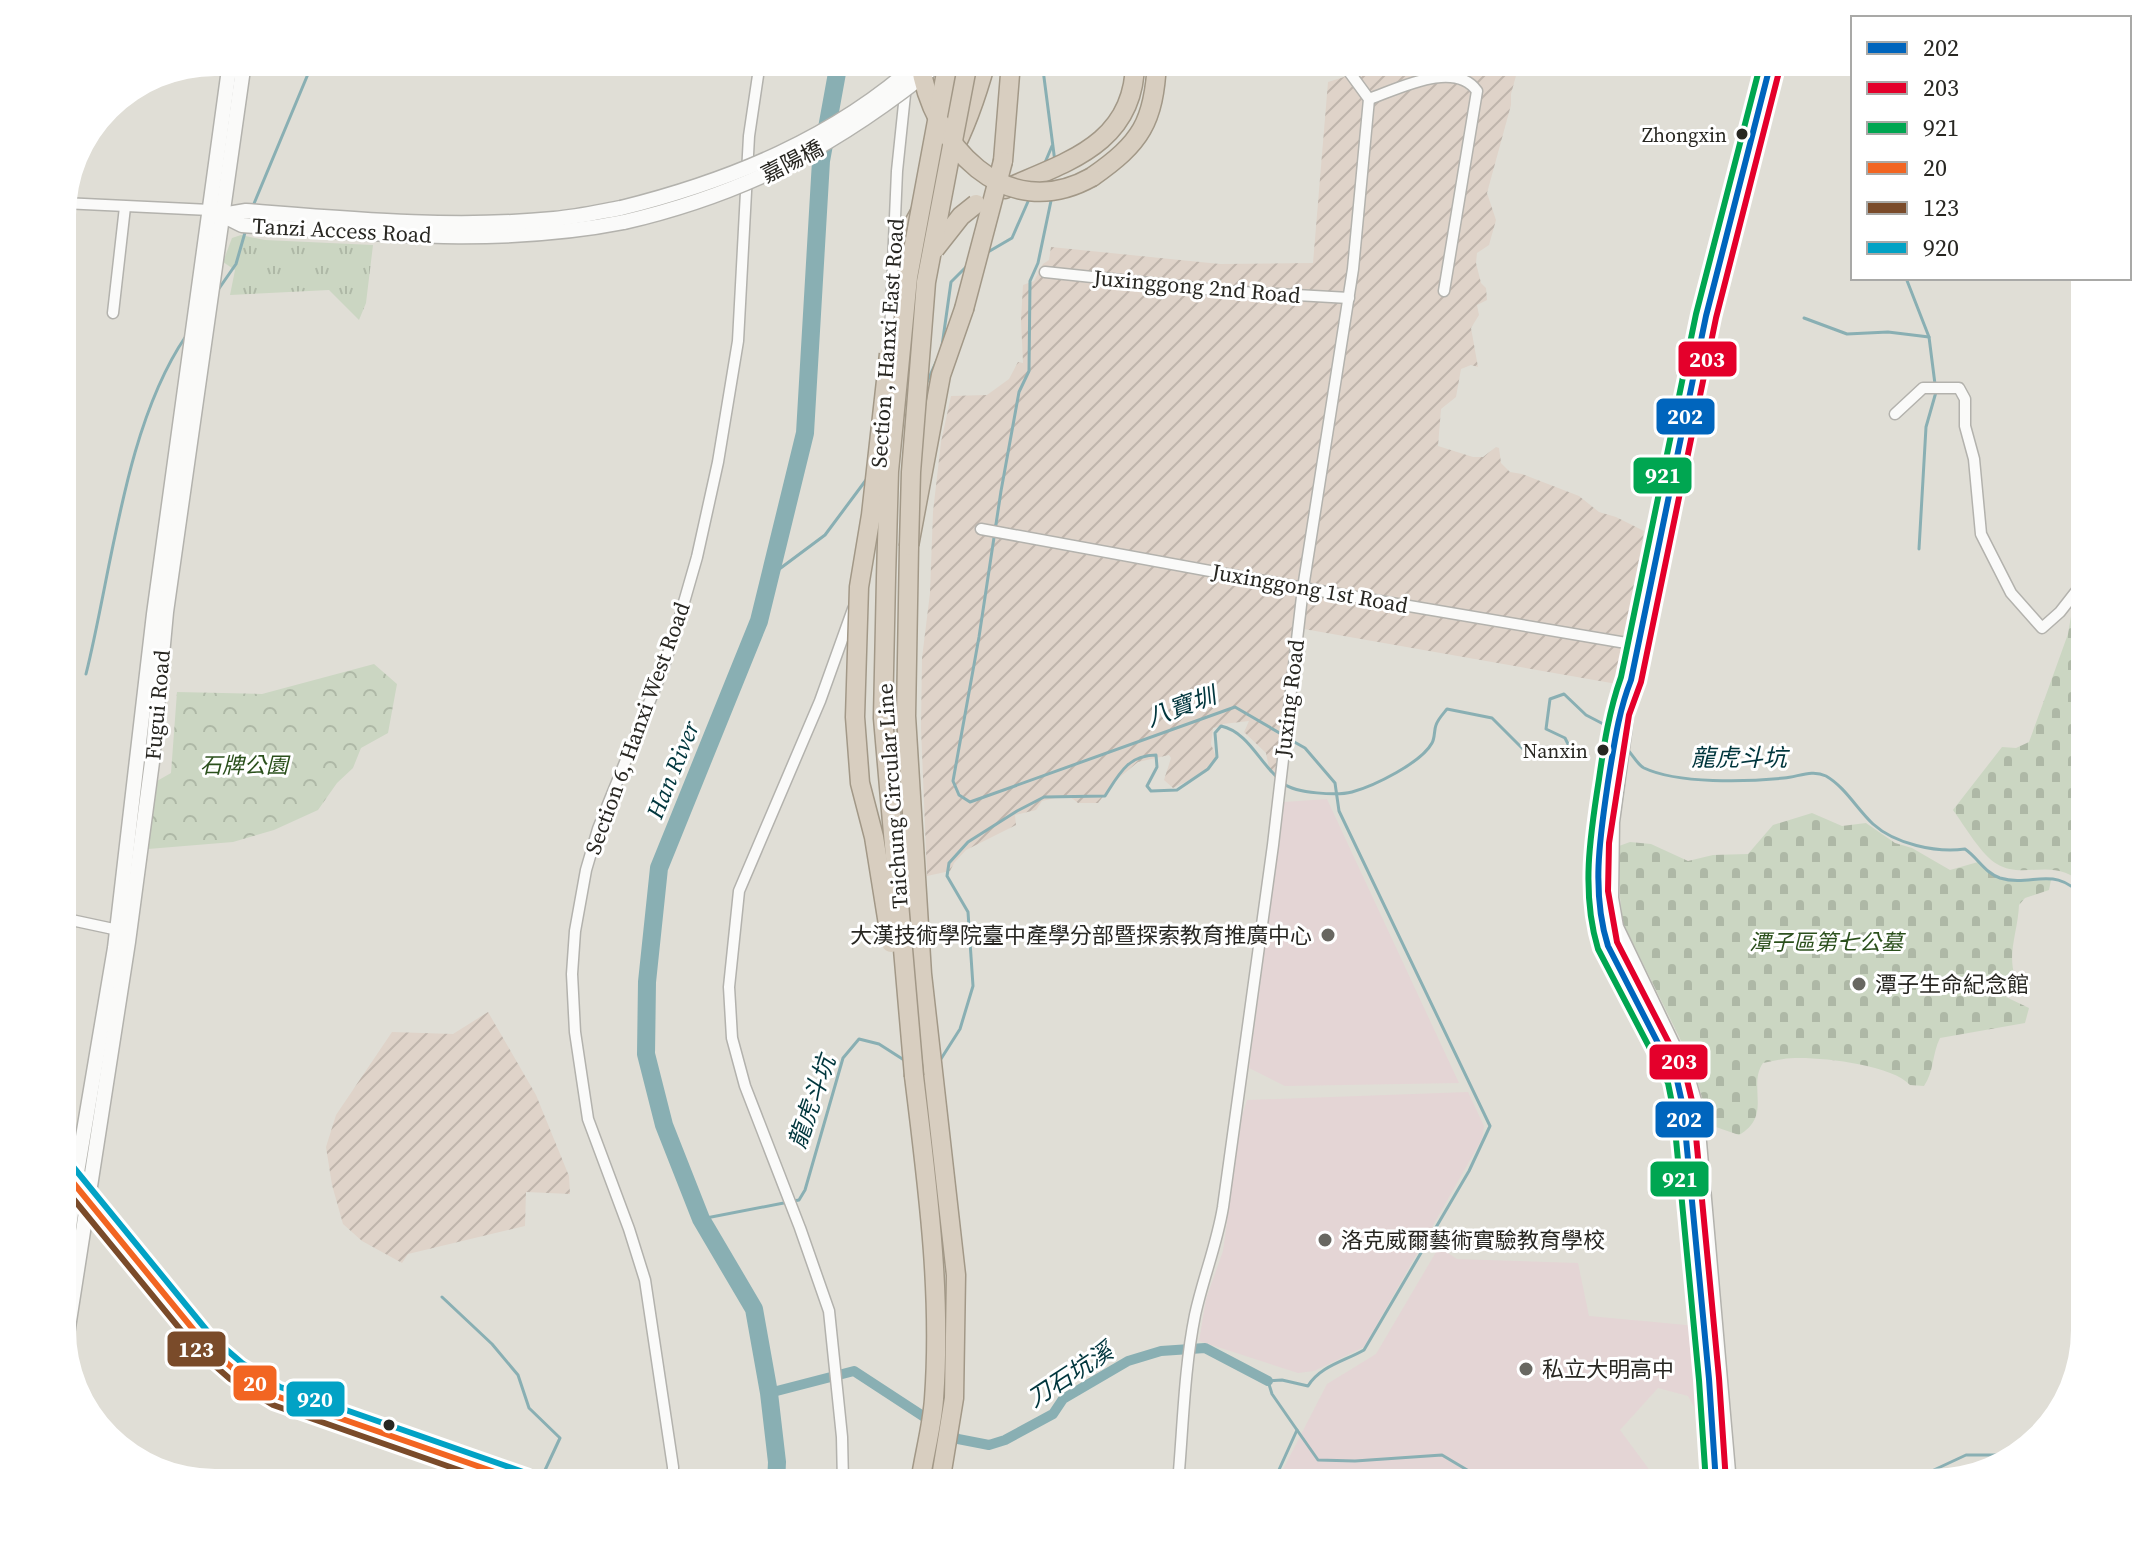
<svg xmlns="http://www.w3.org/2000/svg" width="2147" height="1545" font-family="'Source Serif 4','Noto Sans TC',serif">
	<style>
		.industrial { fill: url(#industrial-furrows) }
		.education { fill: #e4d5d5 }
		.grass { fill: url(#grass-tufts) }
		.cemetery { fill: url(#cemetery-stones) }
		.park { fill: url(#park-crowns) }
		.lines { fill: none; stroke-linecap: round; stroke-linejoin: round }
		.stream { stroke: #89afb3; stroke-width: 3 }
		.canal { stroke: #89afb3; stroke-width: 10 }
		.river { stroke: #89afb3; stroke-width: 18 }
		.street-casing { stroke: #b3b2ad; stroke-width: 13 }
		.secondary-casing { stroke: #b3b2ad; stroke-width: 17 }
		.highway-casing { stroke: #a29887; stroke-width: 21 }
		.street { stroke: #fafaf9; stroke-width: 10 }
		.secondary { stroke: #fafaf9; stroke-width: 14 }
		.highway { stroke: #d8cec0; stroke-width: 18 }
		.secondary-bridge-casing { stroke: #b3b2ad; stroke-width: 17; stroke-linecap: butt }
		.highway-bridge-casing { stroke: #a29887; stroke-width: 21; stroke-linecap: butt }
		.secondary-bridge { stroke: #fafaf9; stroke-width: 14 }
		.highway-bridge { stroke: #d8cec0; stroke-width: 18 }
		.bus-1-casing { stroke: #fff; stroke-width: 12 }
		.bus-2-casing { stroke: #fff; stroke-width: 12 }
		.bus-3-casing { stroke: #fff; stroke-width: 12 }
		.bus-4-casing { stroke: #fff; stroke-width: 12 }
		.bus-5-casing { stroke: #fff; stroke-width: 12 }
		.bus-6-casing { stroke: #fff; stroke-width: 12 }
		.bus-1 { stroke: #0065bd; stroke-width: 6 }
		.bus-2 { stroke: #e4002b; stroke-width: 6 }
		.bus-3 { stroke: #00a651; stroke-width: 6 }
		.bus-4 { stroke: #f26522; stroke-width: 6 }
		.bus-5 { stroke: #7a4b2a; stroke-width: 6 }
		.bus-6 { stroke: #02a2c5; stroke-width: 6 }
		.bus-dot { fill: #282722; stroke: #fff; stroke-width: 3 }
		.poi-dot { fill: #686761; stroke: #fff; stroke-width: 3 }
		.labels { text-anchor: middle; stroke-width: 6; stroke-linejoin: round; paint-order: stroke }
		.bus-label { font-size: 20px; fill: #282722; stroke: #fff; text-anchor: end }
		.street-label { font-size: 22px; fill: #282722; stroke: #fff }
		.park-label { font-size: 22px; font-style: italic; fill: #2b501c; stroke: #fff }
		.poi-label { font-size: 22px; fill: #282722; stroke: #fff; text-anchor: start }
		.water-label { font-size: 24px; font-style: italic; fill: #00363d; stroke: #fff }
		.line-badge { stroke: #fff; stroke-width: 3 }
		.badge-label { font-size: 22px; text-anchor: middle; font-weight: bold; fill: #fff }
	</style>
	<defs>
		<pattern id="industrial-furrows" width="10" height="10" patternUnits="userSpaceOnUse" patternTransform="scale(2)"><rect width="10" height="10" fill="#dfd3c9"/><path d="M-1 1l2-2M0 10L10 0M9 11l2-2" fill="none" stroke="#bfb5ac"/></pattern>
		<pattern id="grass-tufts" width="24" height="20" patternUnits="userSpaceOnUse" patternTransform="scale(2)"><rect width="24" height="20" fill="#cbd6c2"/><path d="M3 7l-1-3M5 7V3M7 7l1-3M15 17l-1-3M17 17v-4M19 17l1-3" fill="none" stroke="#aeb8a6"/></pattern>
		<pattern id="cemetery-stones" width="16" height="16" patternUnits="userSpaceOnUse" patternTransform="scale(2)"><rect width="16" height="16" fill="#cbd6c2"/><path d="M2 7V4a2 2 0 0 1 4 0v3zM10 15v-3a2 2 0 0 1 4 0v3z" fill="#aeb8a6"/></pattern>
		<pattern id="park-crowns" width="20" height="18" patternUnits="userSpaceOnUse" patternTransform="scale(2)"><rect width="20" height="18" fill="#cbd6c2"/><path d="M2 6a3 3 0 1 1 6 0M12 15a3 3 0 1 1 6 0" fill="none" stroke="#aeb8a6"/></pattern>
	</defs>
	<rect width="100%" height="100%" fill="#e0ded6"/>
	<g class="industrial">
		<polygon points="1392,62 1490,62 1517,72 1511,94 1511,105 1487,193 1496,220 1489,245 1477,253 1476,263 1481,283 1486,288 1487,300 1477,305 1479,315 1471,328 1478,367 1471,365 1461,369 1456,397 1441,409 1438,446 1473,457 1483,457 1496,447 1499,448 1501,463 1510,472 1522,474 1579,496 1599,512 1616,517 1644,531 1617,684 1304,629 1301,638 1282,773 1270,773 1266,753 1244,732 1249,721 1223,724 1223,726 1213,728 1211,744 1216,757 1205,773 1173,788 1164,780 1171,758 1169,755 1138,762 1115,781 1098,803 1078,803 1068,795 1042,801 1036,810 1015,815 1016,825 966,850 954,863 950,871 927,876 921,728 922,658 930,593 933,512 941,442 951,396 987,395 1009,379 1018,362 1023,363 1021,320 1023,285 1034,281 1043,264 1049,260 1051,247 1220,264 1313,263 1328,82"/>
		<polygon points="488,1012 536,1095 569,1176 570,1194 526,1192 525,1226 408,1254 402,1263 362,1241 343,1224 332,1185 326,1147 336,1115 392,1032 453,1034"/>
	</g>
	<g class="education">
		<polygon points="1327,799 1459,1083 1285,1086 1249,1068 1284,802"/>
		<polygon points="1468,1092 1484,1126 1482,1139 1364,1347 1314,1371 1298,1373 1199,1341 1206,1299 1223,1251 1241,1119 1247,1100"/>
		<polygon points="1439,1247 1457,1259 1578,1263 1589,1316 1697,1326 1705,1427 1688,1396 1658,1388 1620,1430 1651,1472 1709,1474 1708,1483 1276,1483 1327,1384 1376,1354"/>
	</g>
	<polygon class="grass" points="241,235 265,240 373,245 366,303 359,320 329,290 230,295 235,270 223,262 232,238"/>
	<g class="cemetery">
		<path d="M2085 585V887C2057 854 2024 881 1997 864 1982 856 1964 825 1953 810L2002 747 2016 748 2029 742 2068 634 2074 598Z"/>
		<path d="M1812 813 1842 826 1866 823 1895 843 1912 848 1950 870 1978 862C1998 887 2021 880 2051 880L2049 890 2025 898 2019 905C2018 931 2007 953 2015 977L2005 984 2006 997 2029 1008 2025 1023 1940 1038C1932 1054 1934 1072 1924 1086L1910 1085C1893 1065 1822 1057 1795 1058 1784 1058 1774 1061 1763 1063 1747 1086 1773 1116 1739 1135L1710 1125 1692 1063 1623 923 1620 897 1619 846 1630 842 1651 844 1688 861 1713 855 1748 854 1773 825Z"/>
	</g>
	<polygon class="park" points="374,664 397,684 388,733 361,748 353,768 337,783 318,810 274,830 233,842 148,849 157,781 171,773 177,692 262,694"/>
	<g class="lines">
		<g class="stream">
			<polyline points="1042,62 1055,162"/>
			<polyline points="1044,165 1052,146"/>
			<polyline points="1052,196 1038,263 1030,281 1029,371 1019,392 1001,491 979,637 953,781 959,795 970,802 1235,707 1283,735"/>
			<polyline points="253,206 313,62"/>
			<polyline points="988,252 1012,238 1030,197"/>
			<polyline points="1906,278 1929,337 1936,392 1926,427 1919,549"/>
			<polyline points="218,290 236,264 246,229"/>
			<polyline points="1804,318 1847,334 1888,332 1929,337"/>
			<polyline points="942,346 951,282 968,265"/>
			<polyline points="927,382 937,360"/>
			<polyline points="770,576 825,535 866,480"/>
			<path d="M86 674C112 570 125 425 186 336"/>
			<path d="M1628 750C1633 756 1638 765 1644 768 1678 784 1747 782 1784 778 1798 777 1812 769 1826 776 1845 787 1857 809 1873 824 1895 844 1936 853 1965 849 1978 858 1985 873 2000 878 2033 888 2055 863 2085 899"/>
			<path d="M1284 784C1296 793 1337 796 1352 792 1374 786 1421 763 1432 743 1435 738 1434 730 1436 725 1438 719 1443 714 1447 709L1492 718 1524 750 1552 756 1569 746 1565 738 1546 729 1550 699 1564 694 1586 715 1609 727 1618 738"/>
			<path d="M939 1062 960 1029 973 986 968 912 947 876 949 863 968 842 1017 811 1044 797 1105 796C1119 774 1128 755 1156 755L1157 767 1147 786 1151 791 1177 790 1208 769 1217 757 1215 733 1221 726C1248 732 1259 762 1279 779"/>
			<polyline points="701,1219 799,1200 805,1190 843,1058 859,1039 879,1044 904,1060"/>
			<polyline points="442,1297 492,1344 518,1375 529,1408 560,1438 539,1483"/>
			<polyline points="1297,1430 1318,1460 1355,1461 1442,1455 1489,1483"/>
			<path d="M1273 1483 1297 1430 1272 1394 1268 1381 1282 1380 1308 1386C1320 1366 1345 1361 1364 1350L1469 1171 1490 1126 1339 811 1335 783 1305 748 1289 739"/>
			<polyline points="1906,1483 1966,1455 2014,1455"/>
		</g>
		<polyline class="canal" points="769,1393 854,1371 958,1439 989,1445 1005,1440 1053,1414 1063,1399 1128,1361 1161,1351 1205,1348 1268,1381"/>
		<polyline class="river" points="776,1483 777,1462 769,1393 754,1309 701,1219 664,1125 646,1054 647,982 659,868 759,621 805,433 821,161 839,62"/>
		<g class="street-casing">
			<g id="street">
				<path d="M1369 99C1398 89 1455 59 1477 91L1444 291"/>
				<polyline points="63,203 210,210 216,212"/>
				<polyline points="1045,272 1225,291 1349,298"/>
				<polyline points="113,313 125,207"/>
				<polyline points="889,357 897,171 906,85"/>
				<polyline points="1895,414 1923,388 1959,388 1965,399 1965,426 1974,459 1981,534 2011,593 2042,628 2060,612 2085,580"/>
				<polyline points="981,529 1303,588 1638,645"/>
				<polyline points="62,918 118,930"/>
				<polyline points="673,1483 673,1467 645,1280 629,1229 588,1119 575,1032 572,974 575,931 586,870 598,829 664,666 678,623 697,557 718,462 738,341 749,136 760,62"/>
				<polyline points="843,1483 842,1437 829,1311 800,1228 745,1086 732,1038 729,987 739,891 820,701 853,609"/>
				<path d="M1178 1483C1183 1428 1184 1370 1195 1315 1203 1278 1217 1244 1223 1207L1273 845 1303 588 1353 269 1369 99 1342 62"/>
			</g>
		</g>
		<g class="secondary-casing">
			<g id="secondary">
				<path d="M222 215 242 225C369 233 498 247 624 222"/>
				<path d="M222 215 246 211C348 219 453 229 554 219 577 217 599 212 621 208"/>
				<path d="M1605 804C1598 845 1592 890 1603 931 1607 947 1617 960 1625 974 1645 1011 1677 1067 1683 1107 1690 1151 1690 1197 1694 1241 1701 1322 1711 1402 1716 1483"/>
				<polyline points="62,1169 206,1345 236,1371 276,1396 526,1483"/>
				<polyline points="62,1278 75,1184 115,948 154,614 230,62"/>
				<polyline points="65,1347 128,942 152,762 166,612 244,62"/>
				<polyline points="1729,1483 1696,1108 1686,1073 1616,927 1611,898 1612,822 1631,680 1652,569 1706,316 1771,62"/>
			</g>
		</g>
		<g class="highway-casing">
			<g id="highway">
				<polyline points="1003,161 1011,62"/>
				<path d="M1092 177C1141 143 1154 122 1157 62"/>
				<path d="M1005 189C1066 162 1135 144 1135 62"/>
				<path d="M902 247C916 216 935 188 950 157 966 127 977 95 986 62"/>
				<path d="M914 1076C927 1183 942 1291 934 1399 932 1427 924 1455 920 1483"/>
				<polyline points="940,1483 954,1398 956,1275 922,974 906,716 909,546 941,375 964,309"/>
			</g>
		</g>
		<use href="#street" class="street"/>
		<use href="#secondary" class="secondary"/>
		<use href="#highway" class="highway"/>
		<g class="secondary-bridge-casing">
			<g id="secondary-bridge">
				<path d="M621 208C730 181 835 138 919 62"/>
				<path d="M624 222C749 193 841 143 940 62"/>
			</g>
		</g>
		<g class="highway-bridge-casing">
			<g id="highway-bridge">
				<path d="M920 62C931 144 1005 226 1092 177"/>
				<polyline points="935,249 961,216 976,204"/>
				<polyline points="964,309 1003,161"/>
				<polyline points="889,354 871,515 859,587 855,717 860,783 874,837 891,943"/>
				<polyline points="909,546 911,472 926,282 968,62"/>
				<polyline points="914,1076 883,718 886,578 889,471 908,277 948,62"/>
			</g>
		</g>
		<use href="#secondary-bridge" class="secondary-bridge"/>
		<use href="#highway-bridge" class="highway-bridge"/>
		<g class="bus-1-casing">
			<path id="bus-1" d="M1716 1483 1709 1379 1683 1107 1677 1080 1608 946C1591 892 1600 836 1608 782 1614 746 1618 713 1631 680L1706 316 1771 62"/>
		</g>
		<g class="bus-2-casing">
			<polyline id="bus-2" points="1726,1482 1719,1378 1693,1105 1686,1076 1617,942 1608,891 1609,843 1629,715 1641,682 1716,318 1781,64"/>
		</g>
		<g class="bus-3-casing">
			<path id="bus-3" d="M1706 1483 1699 1380 1673 1108 1668 1083 1598 949C1581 893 1590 836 1599 779 1604 744 1609 711 1621 677L1696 314 1761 62"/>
		</g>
		<g class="bus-4-casing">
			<polyline id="bus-4" points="62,1169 206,1345 236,1371 276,1396 526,1483"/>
		</g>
		<g class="bus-5-casing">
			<polyline id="bus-5" points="62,1185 198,1351 230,1379 273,1405 496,1483"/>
		</g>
		<g class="bus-6-casing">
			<polyline id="bus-6" points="70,1163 213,1338 242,1363 280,1387 529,1474"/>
		</g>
		<use href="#bus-1" class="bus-1"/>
		<use href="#bus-2" class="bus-2"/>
		<use href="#bus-3" class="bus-3"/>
		<use href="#bus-4" class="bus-4"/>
		<use href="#bus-5" class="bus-5"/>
		<use href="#bus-6" class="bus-6"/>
	</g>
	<g class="bus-dot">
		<circle cx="1742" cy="134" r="7"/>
		<circle cx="1603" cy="750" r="7"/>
		<circle cx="389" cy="1425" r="7"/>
	</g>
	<g class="poi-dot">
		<circle cx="1328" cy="935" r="8"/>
		<circle cx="1859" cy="984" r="8"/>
		<circle cx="1325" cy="1240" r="8"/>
		<circle cx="1526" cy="1369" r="8"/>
	</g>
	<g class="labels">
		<g class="bus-label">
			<text x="1727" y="142">Zhongxin</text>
			<text x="1588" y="758">Nanxin</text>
		</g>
		<g class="street-label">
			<text transform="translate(792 161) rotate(-27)" y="8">嘉陽橋</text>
			<text transform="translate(342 230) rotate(3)" y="8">Tanzi Access Road</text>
			<text transform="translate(1197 286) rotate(5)" y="8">Juxinggong 2nd Road</text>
			<text transform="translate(887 343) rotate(-86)" y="8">Section , Hanxi East Road</text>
			<text transform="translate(1310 588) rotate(10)" y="8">Juxinggong 1st Road</text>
			<text transform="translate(1289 698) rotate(-83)" y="8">Juxing Road</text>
			<text transform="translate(157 705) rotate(-85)" y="8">Fugui Road</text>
			<text transform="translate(637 728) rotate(-70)" y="8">Section 6, Hanxi West Road</text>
			<text transform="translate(892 796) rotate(-94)" y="8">Taichung Circular Line</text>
		</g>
		<g class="park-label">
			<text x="244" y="773">石牌公園</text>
			<text x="1826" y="950">潭子區第七公墓</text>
		</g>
		<g class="poi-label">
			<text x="1312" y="943" text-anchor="end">大漢技術學院臺中產學分部暨探索教育推廣中心</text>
			<text x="1875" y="992">潭子生命紀念館</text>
			<text x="1341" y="1248">洛克威爾藝術實驗教育學校</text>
			<text x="1542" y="1377">私立大明高中</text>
		</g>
		<g class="water-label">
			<text transform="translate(1181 707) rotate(-20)" y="8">八寶圳</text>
			<text x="1739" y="766">龍虎斗坑</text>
			<text transform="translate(673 770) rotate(-68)" y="8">Han River</text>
			<text transform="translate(812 1102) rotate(-71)" y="8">龍虎斗坑</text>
			<text transform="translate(1070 1375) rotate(-33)" y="8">刀石坑溪</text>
		</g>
	</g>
	<path d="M0 0H2147V1545H0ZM215 76H1932A139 139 0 0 1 2071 215V1330A139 139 0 0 1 1932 1469H215A139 139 0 0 1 76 1330V215A139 139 0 0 1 215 76Z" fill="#fff" fill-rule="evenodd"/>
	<g class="line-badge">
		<rect x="1677" y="340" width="61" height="38" rx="8" fill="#e4002b"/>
		<rect x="1655" y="397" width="61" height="39" rx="8" fill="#0065bd"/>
		<rect x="1632" y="456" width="61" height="39" rx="8" fill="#00a651"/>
		<rect x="1648" y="1043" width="61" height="38" rx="8" fill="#e4002b"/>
		<rect x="1654" y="1100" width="61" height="39" rx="8" fill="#0065bd"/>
		<rect x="1649" y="1160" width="61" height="38" rx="8" fill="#00a651"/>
		<rect x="166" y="1330" width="61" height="38" rx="8" fill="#7a4b2a"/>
		<rect x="232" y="1364" width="46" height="38" rx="8" fill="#f26522"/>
		<rect x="285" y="1380" width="61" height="38" rx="8" fill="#02a2c5"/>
	</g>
	<g class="badge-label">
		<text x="1707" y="367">203</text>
		<text x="1685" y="424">202</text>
		<text x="1663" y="483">921</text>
		<text x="1679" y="1069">203</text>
		<text x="1684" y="1127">202</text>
		<text x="1680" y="1187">921</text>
		<text x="196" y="1357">123</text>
		<text x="255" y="1391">20</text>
		<text x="315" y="1407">920</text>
	</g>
	<rect x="1851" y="16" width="280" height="264" fill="#ffffff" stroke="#a9a9a7" stroke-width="2"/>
	<rect x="1867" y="42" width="40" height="12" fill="#0065bd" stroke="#a9a9a7" stroke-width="2"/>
	<text x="1923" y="56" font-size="24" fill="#282722">202</text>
	<rect x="1867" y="82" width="40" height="12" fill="#e4002b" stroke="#a9a9a7" stroke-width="2"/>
	<text x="1923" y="96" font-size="24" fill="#282722">203</text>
	<rect x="1867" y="122" width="40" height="12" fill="#00a651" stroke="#a9a9a7" stroke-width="2"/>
	<text x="1923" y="136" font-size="24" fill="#282722">921</text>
	<rect x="1867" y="162" width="40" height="12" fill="#f26522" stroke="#a9a9a7" stroke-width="2"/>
	<text x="1923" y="176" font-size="24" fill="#282722">20</text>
	<rect x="1867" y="202" width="40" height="12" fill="#7a4b2a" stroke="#a9a9a7" stroke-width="2"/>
	<text x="1923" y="216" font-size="24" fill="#282722">123</text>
	<rect x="1867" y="242" width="40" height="12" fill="#02a2c5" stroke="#a9a9a7" stroke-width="2"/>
	<text x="1923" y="256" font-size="24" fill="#282722">920</text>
</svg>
